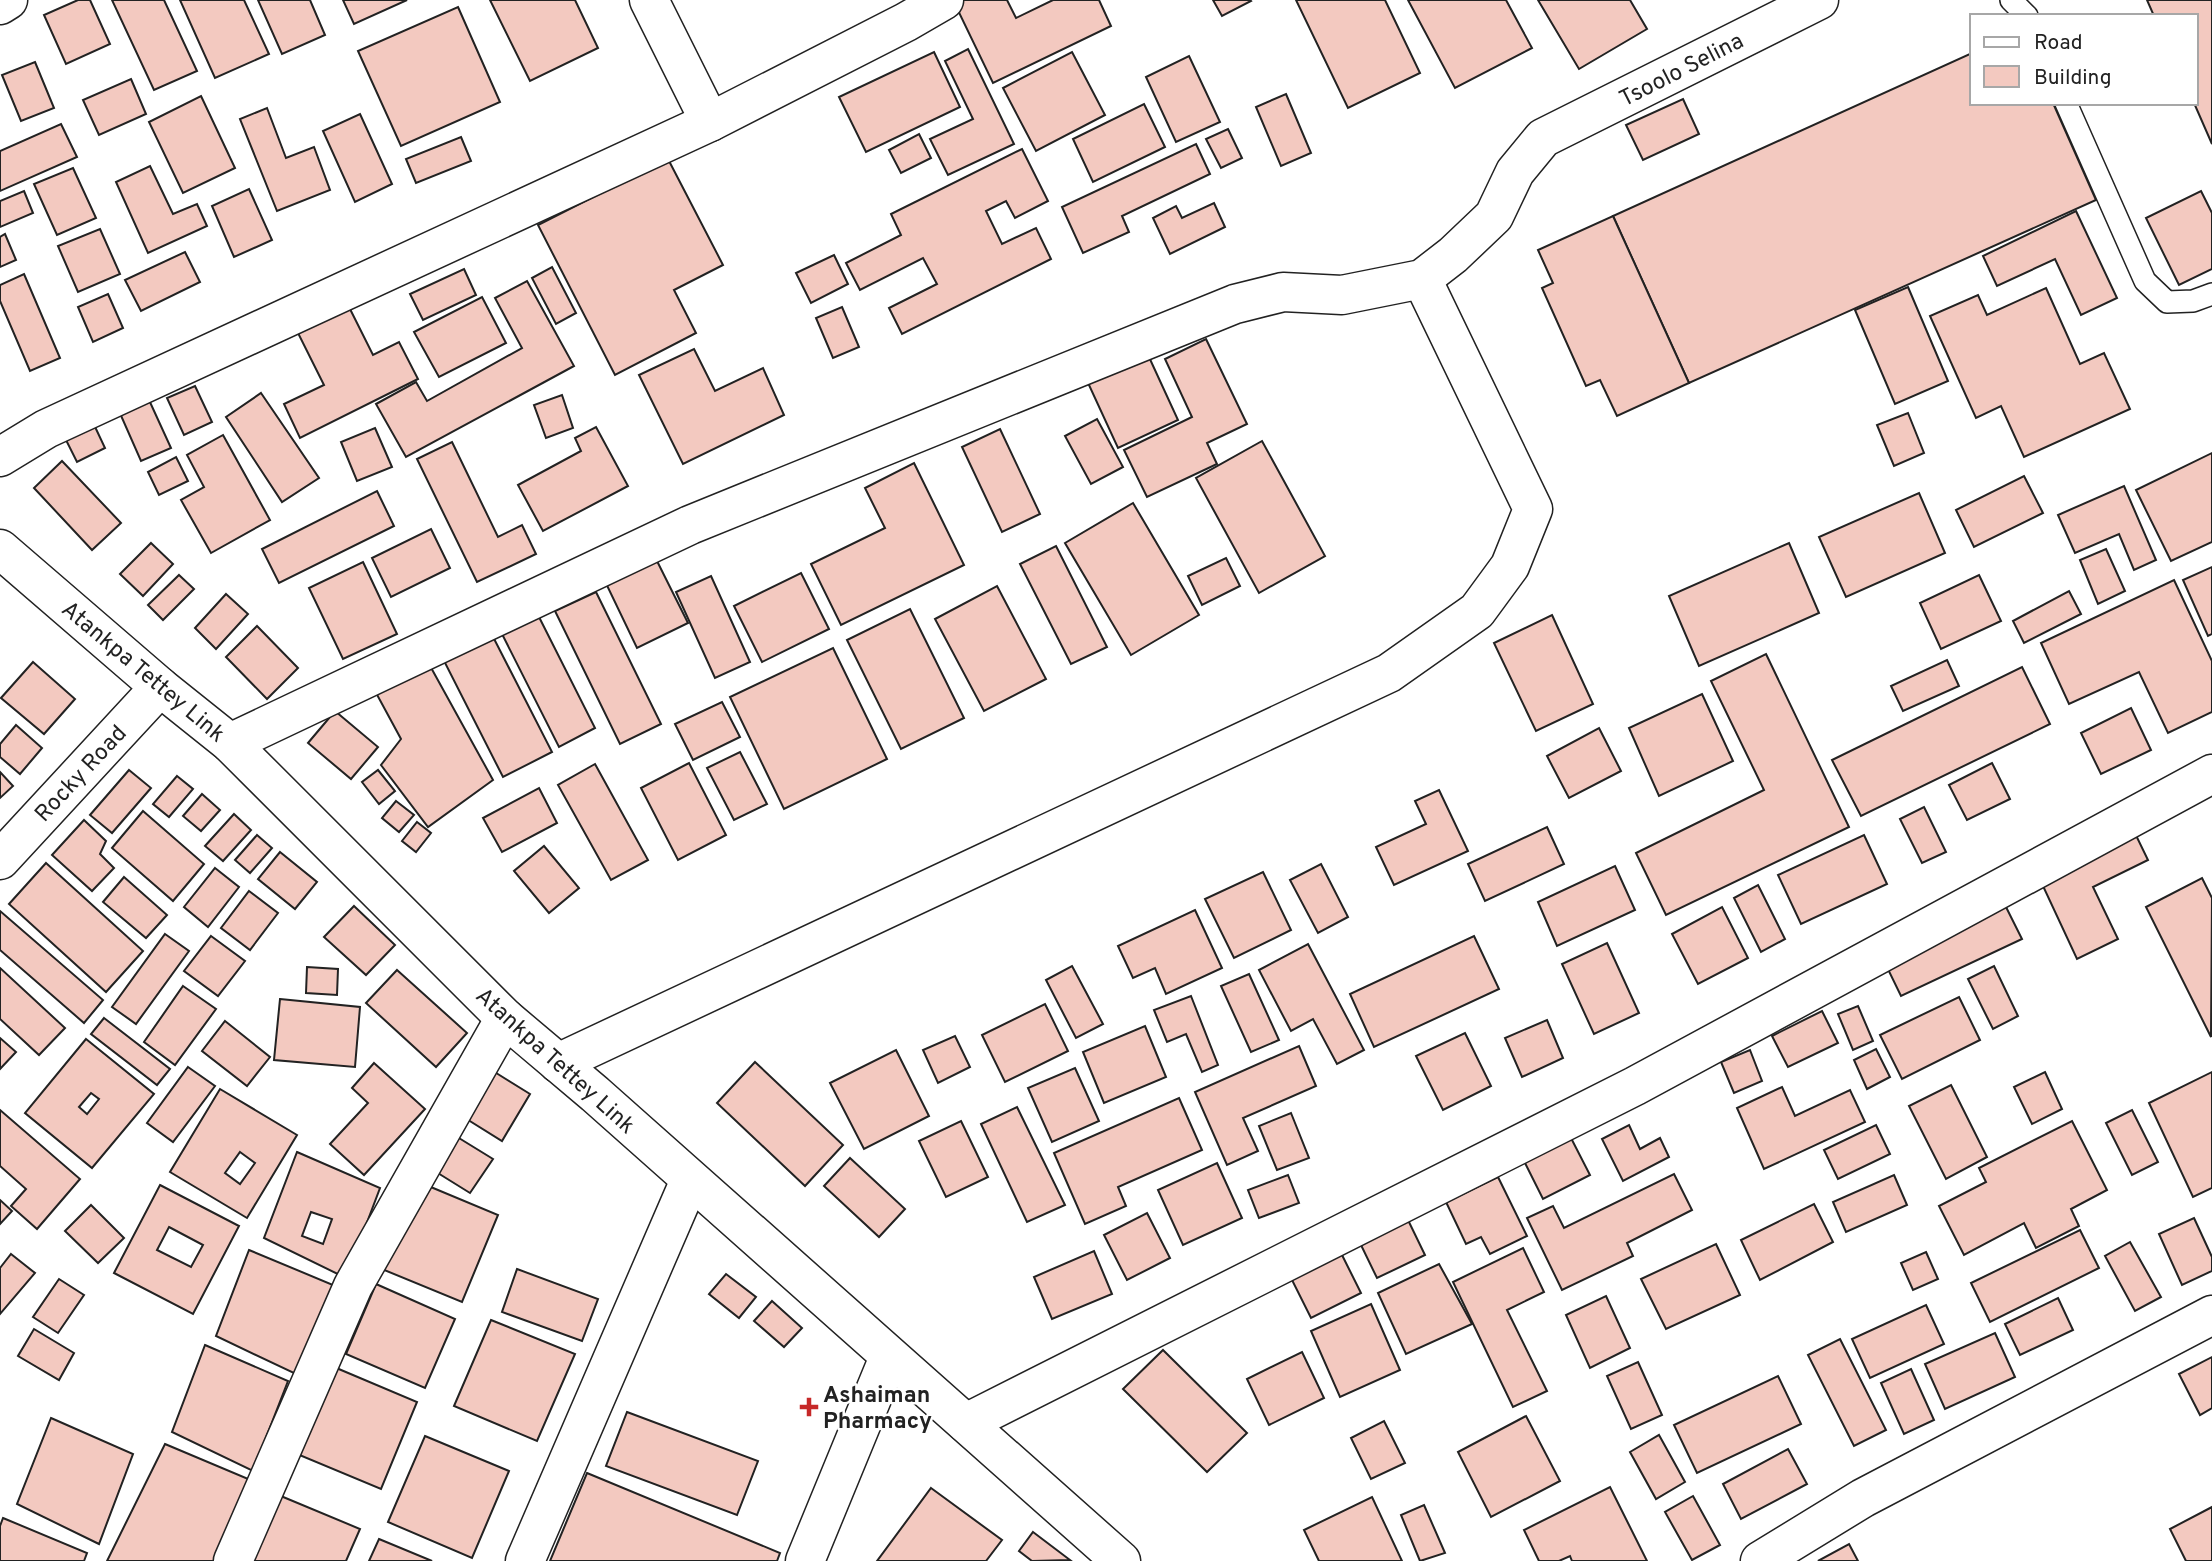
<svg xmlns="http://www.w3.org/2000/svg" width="2212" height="1561" font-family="Overpass,sans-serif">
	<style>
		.building { fill: #f3c9c0; stroke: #222; stroke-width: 2; fill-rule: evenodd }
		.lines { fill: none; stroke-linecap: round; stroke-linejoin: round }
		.service-casing { stroke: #222; stroke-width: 24 }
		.minor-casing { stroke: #222; stroke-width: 41 }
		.service { stroke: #fff; stroke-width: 21 }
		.minor { stroke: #fff; stroke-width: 38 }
		.poi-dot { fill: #c62828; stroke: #fff; stroke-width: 2.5 }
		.labels { text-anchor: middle; stroke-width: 5; stroke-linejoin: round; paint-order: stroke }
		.street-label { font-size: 23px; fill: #222; stroke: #fff }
		.poi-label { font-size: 23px; font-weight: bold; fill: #222; stroke: #fff; text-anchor: start }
	</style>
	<rect width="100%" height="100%" fill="#fff"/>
	<g class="building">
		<polygon points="78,0 90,0 110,44 66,64 44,15"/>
		<polygon points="112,0 164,0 197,71 154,90"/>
		<polygon points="180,0 244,0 269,54 215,78"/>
		<polygon points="258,0 310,0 325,35 282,54"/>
		<polygon points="343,0 407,0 354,24"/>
		<polygon points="490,0 575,0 598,48 530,81"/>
		<polygon points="953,0 1007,0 1016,18 1053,0 1099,0 1111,26 993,83"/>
		<polygon points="1213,0 1250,0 1251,1 1222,16"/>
		<polygon points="1296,0 1385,0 1420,73 1348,108"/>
		<polygon points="1408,0 1506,0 1532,48 1455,88"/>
		<polygon points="1538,0 1630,0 1647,29 1579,69"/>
		<polygon points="2147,0 2212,0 2212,144 2194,103 2196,103 2196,16 2154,16"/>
		<polygon points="458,7 500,102 401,146 358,51"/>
		<polygon points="968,49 1014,144 948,175 930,139 973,119 945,61"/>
		<polygon points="934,52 960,107 866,152 839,97"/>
		<polygon points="1072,52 1105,115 1036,151 1003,88"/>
		<polygon points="1972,53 1972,103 2053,103 2096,200 1689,383 1613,216"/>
		<polygon points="1189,56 1220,122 1176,142 1146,77"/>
		<polygon points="35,62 54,108 21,121 2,75"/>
		<polygon points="131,79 146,114 99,135 83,100"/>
		<polygon points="1286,94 1311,153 1281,166 1256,107"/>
		<polygon points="201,96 235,168 183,193 149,122"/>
		<polygon points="1683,99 1699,134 1643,160 1626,125"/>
		<polygon points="1144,104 1165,147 1093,182 1073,139"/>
		<polygon points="267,108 286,158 314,147 330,190 277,211 240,119"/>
		<polygon points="360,114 392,184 355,202 323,131"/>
		<polygon points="61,124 77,157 0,191 0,151"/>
		<polygon points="1228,129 1242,158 1221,168 1206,139"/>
		<polygon points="919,134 931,158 901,173 889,150"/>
		<polygon points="461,137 471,161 416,183 406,159"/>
		<polygon points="1196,144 1210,174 1122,216 1129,232 1083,253 1062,207"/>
		<polygon points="1022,149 1048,201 1015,218 1006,201 986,211 1002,244 1036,228 1051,259 902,334 889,308 937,284 923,258 860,290 846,263 901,235 891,214"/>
		<polygon points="668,159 723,265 674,290 696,333 615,375 538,225"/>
		<polygon points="150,166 173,214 197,204 207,226 148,253 116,182"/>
		<polygon points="73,168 96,218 57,235 34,184"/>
		<polygon points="249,189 272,240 234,257 212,206"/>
		<polygon points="24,191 33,213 0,227 0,201"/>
		<polygon points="2201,191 2212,213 2212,269 2179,285 2146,218"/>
		<polygon points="1214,203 1225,227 1170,254 1153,218 1176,206 1182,218"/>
		<polygon points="2076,211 2117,298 2081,315 2055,259 1997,286 1983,256"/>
		<polygon points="1613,216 1689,383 1617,416 1600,380 1586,386 1542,288 1553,283 1538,250"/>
		<polygon points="100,229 120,274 78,292 58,246"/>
		<polygon points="5,234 16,260 0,267 0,237"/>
		<polygon points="185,252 200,282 141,311 125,280"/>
		<polygon points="834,255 848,284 811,303 796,273"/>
		<polygon points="552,267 576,313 556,324 532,278"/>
		<polygon points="464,269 476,295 423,320 410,294"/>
		<polygon points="24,274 60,358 30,371 0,301 0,285"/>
		<polygon points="527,281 574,366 406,457 376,404 416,382 427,401 522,348 495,298"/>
		<polygon points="1908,287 1948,381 1895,404 1855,310"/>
		<polygon points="2046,288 2080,364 2104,353 2130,409 2024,457 2001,406 1976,418 1930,316 1978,295 1987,315"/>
		<polygon points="108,294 123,328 93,342 78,307"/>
		<polygon points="343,295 373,355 399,342 418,379 300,438 284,404 324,385 292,321"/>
		<polygon points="482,297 506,343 439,377 414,332"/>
		<polygon points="842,307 859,347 833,358 816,318"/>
		<polygon points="1206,339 1247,424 1207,443 1217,464 1147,497 1124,450 1192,417 1165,359"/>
		<polygon points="1143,344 1178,420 1118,448 1083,372"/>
		<polygon points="694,349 715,391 763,368 784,415 683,464 639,375"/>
		<polygon points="195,386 212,422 184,435 167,398"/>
		<polygon points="144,389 171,448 141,461 115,402"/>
		<polygon points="261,393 319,478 282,502 226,417"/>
		<polygon points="562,395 573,428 546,438 534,405"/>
		<polygon points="1908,413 1924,453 1894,466 1877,425"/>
		<polygon points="89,414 105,448 77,462 60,428"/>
		<polygon points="1097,419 1123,467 1091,484 1065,436"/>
		<polygon points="596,427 628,486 543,531 518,485 581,451 575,438"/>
		<polygon points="375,428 392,467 357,481 341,442"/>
		<polygon points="1000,429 1040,514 1002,532 962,447"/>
		<polygon points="223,435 270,520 211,553 181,500 204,487 187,455"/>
		<polygon points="1262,441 1325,556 1259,593 1196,478"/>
		<polygon points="452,442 498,537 522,525 536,554 477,582 417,459"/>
		<polygon points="2212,453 2212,542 2171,561 2136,490"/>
		<polygon points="176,457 188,481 159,495 148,472"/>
		<polygon points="62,461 121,523 92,550 34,488"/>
		<polygon points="914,463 964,565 841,625 811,564 885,528 865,488"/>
		<polygon points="2024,476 2043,513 1974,547 1956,510"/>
		<polygon points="2124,486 2156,560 2134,570 2119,534 2075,553 2058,515"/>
		<polygon points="377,491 394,526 279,583 262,549"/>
		<polygon points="1919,493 1945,553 1846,597 1819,537"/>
		<polygon points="1133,503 1199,615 1131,655 1065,543"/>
		<polygon points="431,529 450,568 391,597 372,558"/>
		<polygon points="151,543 173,564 143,596 120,574"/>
		<polygon points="1789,543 1819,613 1699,666 1669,596"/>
		<polygon points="1056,546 1107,647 1071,664 1020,564"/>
		<polygon points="651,549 688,623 637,648 601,573"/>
		<polygon points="2106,549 2125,591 2098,604 2080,560"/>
		<polygon points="1226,558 1240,586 1202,605 1188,576"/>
		<polygon points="363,562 397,634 343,659 309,588"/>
		<polygon points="2212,567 2212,634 2208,636 2183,580"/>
		<polygon points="801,573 829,629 762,662 734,606"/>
		<polygon points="179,575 194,589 163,620 148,605"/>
		<polygon points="1979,575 2001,621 1941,649 1920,603"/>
		<polygon points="711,576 750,662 715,678 676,592"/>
		<polygon points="2174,580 2212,661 2212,712 2168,733 2139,672 2069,704 2041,643"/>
		<polygon points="997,586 1046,679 984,711 935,619"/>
		<polygon points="2069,591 2081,614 2024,643 2013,621"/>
		<polygon points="596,592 661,724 620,744 555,611"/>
		<polygon points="226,594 248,614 216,649 195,628"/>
		<polygon points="910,609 964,718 901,749 847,640"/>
		<polygon points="537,613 595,728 559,747 501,632"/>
		<polygon points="1552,615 1593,704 1536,731 1494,643"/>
		<polygon points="257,626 298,668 267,699 226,657"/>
		<polygon points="488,627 552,752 503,777 439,651"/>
		<polygon points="833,648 887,759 784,809 730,697"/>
		<polygon points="1766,654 1849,827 1666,915 1636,853 1764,790 1711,681"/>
		<polygon points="1947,660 1959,686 1903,711 1891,686"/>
		<polygon points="33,662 75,699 44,734 1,698"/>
		<polygon points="429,664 493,780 428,827 381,765 401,739 375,691"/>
		<polygon points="2022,667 2050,724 1861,816 1832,760"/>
		<polygon points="1702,694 1733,761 1659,796 1629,728"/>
		<polygon points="722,702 740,737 693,760 675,724"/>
		<polygon points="2131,708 2151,750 2101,774 2081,733"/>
		<polygon points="335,711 378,747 351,779 308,743"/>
		<polygon points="16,725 42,748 20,774 0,757 0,744"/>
		<polygon points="1599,728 1621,771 1569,798 1547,756"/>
		<polygon points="740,752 767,804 734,820 707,768"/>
		<polygon points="689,763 726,835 678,860 641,788"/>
		<polygon points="1992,763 2010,799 1967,820 1949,785"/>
		<polygon points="595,764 648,860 611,880 558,785"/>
		<polygon points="129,770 151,788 112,833 90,815"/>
		<polygon points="378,770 395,791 379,804 362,782"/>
		<polygon points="0,772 13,786 0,798"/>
		<polygon points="177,776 193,789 169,817 153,804"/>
		<polygon points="539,788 557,823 502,852 483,818"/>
		<polygon points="1439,790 1468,851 1394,885 1376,847 1426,824 1415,801"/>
		<polygon points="202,794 220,810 201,831 183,816"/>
		<polygon points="396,801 414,815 399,832 382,818"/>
		<polygon points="1924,807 1946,852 1922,863 1900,819"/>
		<polygon points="143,811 204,864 173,901 112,848"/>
		<polygon points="234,814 251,830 223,861 205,846"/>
		<polygon points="84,820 106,841 100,854 114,868 92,891 52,855"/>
		<polygon points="417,822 431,833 416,852 402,841"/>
		<polygon points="2131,825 2148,860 2093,887 2118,939 2077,959 2036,871"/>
		<polygon points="1547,827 1564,864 1485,901 1468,864"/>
		<polygon points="257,835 272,848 250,873 235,860"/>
		<polygon points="1864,835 1887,884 1801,924 1778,875"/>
		<polygon points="544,846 579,888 549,913 514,871"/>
		<polygon points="280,852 317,882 295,909 258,879"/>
		<polygon points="46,863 143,951 106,992 9,904"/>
		<polygon points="1321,864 1348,917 1318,933 1290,880"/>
		<polygon points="1615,866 1635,910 1557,946 1538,902"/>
		<polygon points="215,868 239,887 208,927 184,907"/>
		<polygon points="1263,872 1291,930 1234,958 1205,899"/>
		<polygon points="124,877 167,915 146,938 103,902"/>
		<polygon points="2202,878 2212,898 2211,1037 2146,907"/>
		<polygon points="1758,885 1785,939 1761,952 1734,898"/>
		<polygon points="249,891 278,913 250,950 221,928"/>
		<polygon points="2003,901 2022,939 1901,996 1883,959"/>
		<polygon points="354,906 395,945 366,975 324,937"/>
		<polygon points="1722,907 1748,958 1698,984 1672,934"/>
		<polygon points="1195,910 1222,968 1166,994 1155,968 1133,978 1118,946"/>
		<polygon points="0,911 103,1000 84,1023 0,950"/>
		<polygon points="165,934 189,951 136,1024 112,1007"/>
		<polygon points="211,936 245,961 218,996 184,971"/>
		<polygon points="1474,936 1499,989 1374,1047 1350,994"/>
		<polygon points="1607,943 1639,1013 1594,1034 1562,964"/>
		<polygon points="1308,944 1364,1050 1337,1064 1313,1019 1291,1031 1259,970"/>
		<polygon points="1072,966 1103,1024 1076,1038 1046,980"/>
		<polygon points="1994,966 2018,1016 1993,1029 1968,979"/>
		<polygon points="307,967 338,969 337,995 306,993"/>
		<polygon points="0,968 65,1028 39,1055 0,1019"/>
		<polygon points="397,970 467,1033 436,1067 366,1003"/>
		<polygon points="1249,974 1279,1040 1251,1052 1221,986"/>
		<polygon points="183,986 216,1009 175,1065 144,1042"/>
		<polygon points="1191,996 1218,1065 1202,1072 1186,1034 1167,1042 1154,1010"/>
		<polygon points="1959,997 1980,1040 1902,1079 1880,1035"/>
		<polygon points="280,999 360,1007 355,1067 274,1060"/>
		<polygon points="1045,1004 1068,1051 1005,1082 982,1035"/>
		<polygon points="1858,1006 1873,1041 1853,1050 1838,1014"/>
		<polygon points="1822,1011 1838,1043 1788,1067 1772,1036"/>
		<polygon points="104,1018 170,1069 157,1085 91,1034"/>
		<polygon points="1547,1020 1563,1058 1522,1077 1505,1038"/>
		<polygon points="225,1021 270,1057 247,1086 202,1051"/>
		<polygon points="1145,1026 1166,1077 1104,1103 1083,1052"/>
		<polygon points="1465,1033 1491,1086 1443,1110 1416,1056"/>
		<polygon points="955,1036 970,1067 938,1083 923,1050"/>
		<polygon points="0,1038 16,1052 0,1069"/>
		<path d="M86 1039 154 1094 92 1168 25 1113ZM91 1093 99 1099 87 1114 79 1107Z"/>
		<polygon points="1299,1046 1316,1086 1243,1118 1258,1151 1227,1165 1195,1092"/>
		<polygon points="1876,1049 1890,1077 1867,1089 1854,1060"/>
		<polygon points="896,1050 929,1116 864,1149 830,1083"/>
		<polygon points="1750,1050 1762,1081 1734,1093 1721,1062"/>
		<polygon points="755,1062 843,1145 805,1186 717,1103"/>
		<polygon points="374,1063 425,1109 364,1175 330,1144 368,1103 352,1088"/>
		<polygon points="188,1067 215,1086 173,1142 147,1123"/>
		<polygon points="1075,1068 1099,1121 1052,1142 1028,1088"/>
		<polygon points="493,1071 530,1094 502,1141 465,1118"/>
		<polygon points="2045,1072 2062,1109 2032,1124 2014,1087"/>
		<polygon points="2212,1072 2212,1188 2193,1197 2149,1103"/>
		<polygon points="1951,1085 1987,1157 1946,1179 1909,1106"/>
		<polygon points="1782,1087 1795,1116 1850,1090 1865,1122 1764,1169 1737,1108"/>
		<path d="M220 1089 297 1135 247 1218 170 1172ZM240 1152 255 1163 240 1184 225 1173Z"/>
		<polygon points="1179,1098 1202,1150 1118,1187 1126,1206 1085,1224 1054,1153"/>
		<polygon points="1017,1107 1065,1205 1027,1222 981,1124"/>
		<polygon points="0,1110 80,1179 37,1229 11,1206 26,1189 0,1166"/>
		<polygon points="2132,1110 2158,1162 2132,1175 2106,1123"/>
		<polygon points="1291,1113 1309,1158 1277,1170 1259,1126"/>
		<polygon points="961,1121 988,1177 946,1197 919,1141"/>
		<polygon points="2072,1121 2107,1190 2071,1209 2079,1226 2036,1248 2024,1223 1964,1255 1939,1206 1986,1182 1979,1168"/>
		<polygon points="1629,1125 1640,1149 1660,1138 1669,1157 1623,1181 1602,1139"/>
		<polygon points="1876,1125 1890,1154 1838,1179 1824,1150"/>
		<polygon points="454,1135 493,1159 470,1193 433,1170"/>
		<polygon points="1571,1138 1590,1175 1543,1199 1524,1161"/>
		<path d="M297 1152 380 1188 346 1278 264 1238ZM311 1212 332 1219 323 1244 302 1236Z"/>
		<polygon points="850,1158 905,1209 879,1237 824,1186"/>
		<polygon points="1217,1163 1242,1218 1183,1245 1158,1190"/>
		<polygon points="1674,1174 1692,1210 1627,1243 1633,1256 1562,1290 1527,1218 1553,1206 1564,1228"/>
		<polygon points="1288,1175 1299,1203 1259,1218 1248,1190"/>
		<polygon points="1894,1175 1907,1205 1846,1232 1833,1202"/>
		<polygon points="1498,1177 1527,1236 1490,1254 1481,1237 1466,1244 1446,1202"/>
		<polygon points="414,1180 498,1215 462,1302 377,1267"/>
		<path d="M160 1185 239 1226 193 1314 114 1273ZM169 1227 203 1245 191 1267 157 1250Z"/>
		<polygon points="0,1200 12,1211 0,1224"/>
		<polygon points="1814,1204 1833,1242 1760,1280 1741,1240"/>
		<polygon points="91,1205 124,1238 98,1263 65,1231"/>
		<polygon points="1147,1213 1170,1258 1127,1280 1104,1235"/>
		<polygon points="2194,1218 2212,1257 2212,1271 2182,1285 2159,1234"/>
		<polygon points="1408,1220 1425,1255 1377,1278 1360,1243"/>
		<polygon points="2080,1230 2099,1268 1990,1322 1971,1283"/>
		<polygon points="2130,1242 2161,1297 2135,1311 2105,1256"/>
		<polygon points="1716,1244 1740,1295 1666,1329 1641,1279"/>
		<polygon points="1523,1248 1544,1292 1507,1310 1547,1391 1513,1407 1453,1282"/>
		<polygon points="249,1250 333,1285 298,1375 216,1336"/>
		<polygon points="1094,1251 1112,1294 1052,1319 1034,1277"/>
		<polygon points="1926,1252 1938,1279 1913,1290 1901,1263"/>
		<polygon points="1341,1253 1361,1293 1311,1318 1291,1278"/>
		<polygon points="11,1254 35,1273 0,1314 0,1268"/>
		<polygon points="1439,1264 1472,1324 1406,1354 1378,1293"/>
		<polygon points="517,1269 598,1299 582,1341 502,1312"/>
		<polygon points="726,1274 756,1297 739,1318 709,1294"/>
		<polygon points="59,1279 84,1295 58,1333 33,1317"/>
		<polygon points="376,1284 455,1319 425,1388 346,1354"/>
		<polygon points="1606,1296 1630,1348 1590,1368 1566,1315"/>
		<polygon points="2058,1298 2073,1330 2020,1355 2005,1324"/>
		<polygon points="772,1301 802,1328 784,1347 754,1321"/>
		<polygon points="1371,1304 1400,1370 1340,1397 1311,1331"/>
		<polygon points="1926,1305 1944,1344 1870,1378 1852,1339"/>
		<polygon points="491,1320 575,1354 537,1441 454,1406"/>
		<polygon points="34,1329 74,1353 59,1380 18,1356"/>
		<polygon points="1995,1333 2015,1377 1945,1409 1925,1364"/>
		<polygon points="1840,1339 1886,1430 1854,1446 1808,1355"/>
		<polygon points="205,1345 288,1381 253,1471 172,1432"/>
		<polygon points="1163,1350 1247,1433 1207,1472 1123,1389"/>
		<polygon points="1302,1352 1324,1398 1269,1425 1247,1379"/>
		<polygon points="2212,1357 2212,1408 2200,1415 2179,1374"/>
		<polygon points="1638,1362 1662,1415 1631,1429 1607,1376"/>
		<polygon points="334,1367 417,1402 381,1489 297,1454"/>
		<polygon points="1911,1369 1934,1420 1904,1434 1881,1383"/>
		<polygon points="1778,1376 1801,1424 1697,1473 1674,1425"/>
		<polygon points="627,1412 758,1461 737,1515 606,1466"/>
		<polygon points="1526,1416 1560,1481 1491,1517 1458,1452"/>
		<polygon points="51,1418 133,1454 99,1544 17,1504"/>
		<polygon points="1384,1421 1405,1463 1371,1479 1351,1438"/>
		<polygon points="1659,1435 1685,1482 1656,1499 1630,1452"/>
		<polygon points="425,1436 509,1471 472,1558 388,1522"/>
		<polygon points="165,1444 253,1481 215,1561 107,1561"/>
		<polygon points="1788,1449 1807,1484 1741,1519 1723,1484"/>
		<polygon points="587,1473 780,1553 777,1561 550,1561"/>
		<polygon points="1610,1487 1647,1561 1572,1561 1570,1556 1559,1561 1539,1561 1524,1530"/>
		<polygon points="931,1488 1002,1540 986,1561 877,1561"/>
		<polygon points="276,1494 360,1529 346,1561 248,1561"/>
		<polygon points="1693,1496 1720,1545 1692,1560 1665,1512"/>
		<polygon points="1372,1497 1402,1561 1319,1561 1304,1530"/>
		<polygon points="1424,1505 1445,1553 1420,1561 1401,1515"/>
		<polygon points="2212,1507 2212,1561 2186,1561 2170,1529"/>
		<polygon points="3,1518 87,1553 84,1561 0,1561 0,1526"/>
		<polygon points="1033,1532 1070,1560 1032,1561 1019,1551"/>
		<polygon points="379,1539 432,1561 369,1561"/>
		<polygon points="1849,1544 1858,1561 1818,1561"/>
	</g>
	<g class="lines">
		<g class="service-casing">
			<g id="service">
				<polyline points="2011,0 2027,16"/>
				<polyline points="2066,103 2145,281 2167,302 2193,301 2212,294"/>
			</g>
		</g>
		<g class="minor-casing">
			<g id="minor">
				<polyline points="649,0 710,122"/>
				<polyline points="0,5 8,0"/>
				<polyline points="0,457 46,429 710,122 906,22 944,0"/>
				<polyline points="0,549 160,687 230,743 505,1018 595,1094 1121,1561"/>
				<polyline points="230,743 690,525 1235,304 1283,292 1342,295 1422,279 1453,255 1494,216 1515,172 1543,138 1819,0"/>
				<polyline points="0,860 160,687"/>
				<polyline points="558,1063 1389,673 1477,611 1510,566 1533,509 1422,279"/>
				<polyline points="966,1423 1635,1086 2212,774"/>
				<polyline points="233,1561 353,1286 505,1018"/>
				<polyline points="525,1561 690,1180"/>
				<polyline points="805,1561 889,1357"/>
				<polyline points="1760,1561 1863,1498 2212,1315"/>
			</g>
		</g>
		<use href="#service" class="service"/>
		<use href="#minor" class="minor"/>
	</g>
	<path class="poi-dot" d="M805.5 1396.5h7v7h7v7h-7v7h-7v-7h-7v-7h7z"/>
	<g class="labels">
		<g class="street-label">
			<text transform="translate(1681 69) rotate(-27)" y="8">Tsoolo Selina</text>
			<text transform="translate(144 671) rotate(40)" y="8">Atankpa Tettey Link</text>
			<text transform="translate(80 773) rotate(-47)" y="8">Rocky Road</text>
			<text transform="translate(556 1060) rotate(42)" y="8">Atankpa Tettey Link</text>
		</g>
		<g class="poi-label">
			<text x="823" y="1402">Ashaiman<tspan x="823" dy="26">Pharmacy</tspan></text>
		</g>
	</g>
	<rect x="1970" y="14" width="228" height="91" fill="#ffffff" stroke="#a7a7a7" stroke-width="2"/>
	<rect x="1984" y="37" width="35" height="10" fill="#ffffff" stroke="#a7a7a7" stroke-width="2"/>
	<text x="2034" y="49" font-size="21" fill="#222222">Road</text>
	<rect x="1984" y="66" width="35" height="21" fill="#f3c9c0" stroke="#a7a7a7" stroke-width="2"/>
	<text x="2034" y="84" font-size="21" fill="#222222">Building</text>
</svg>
